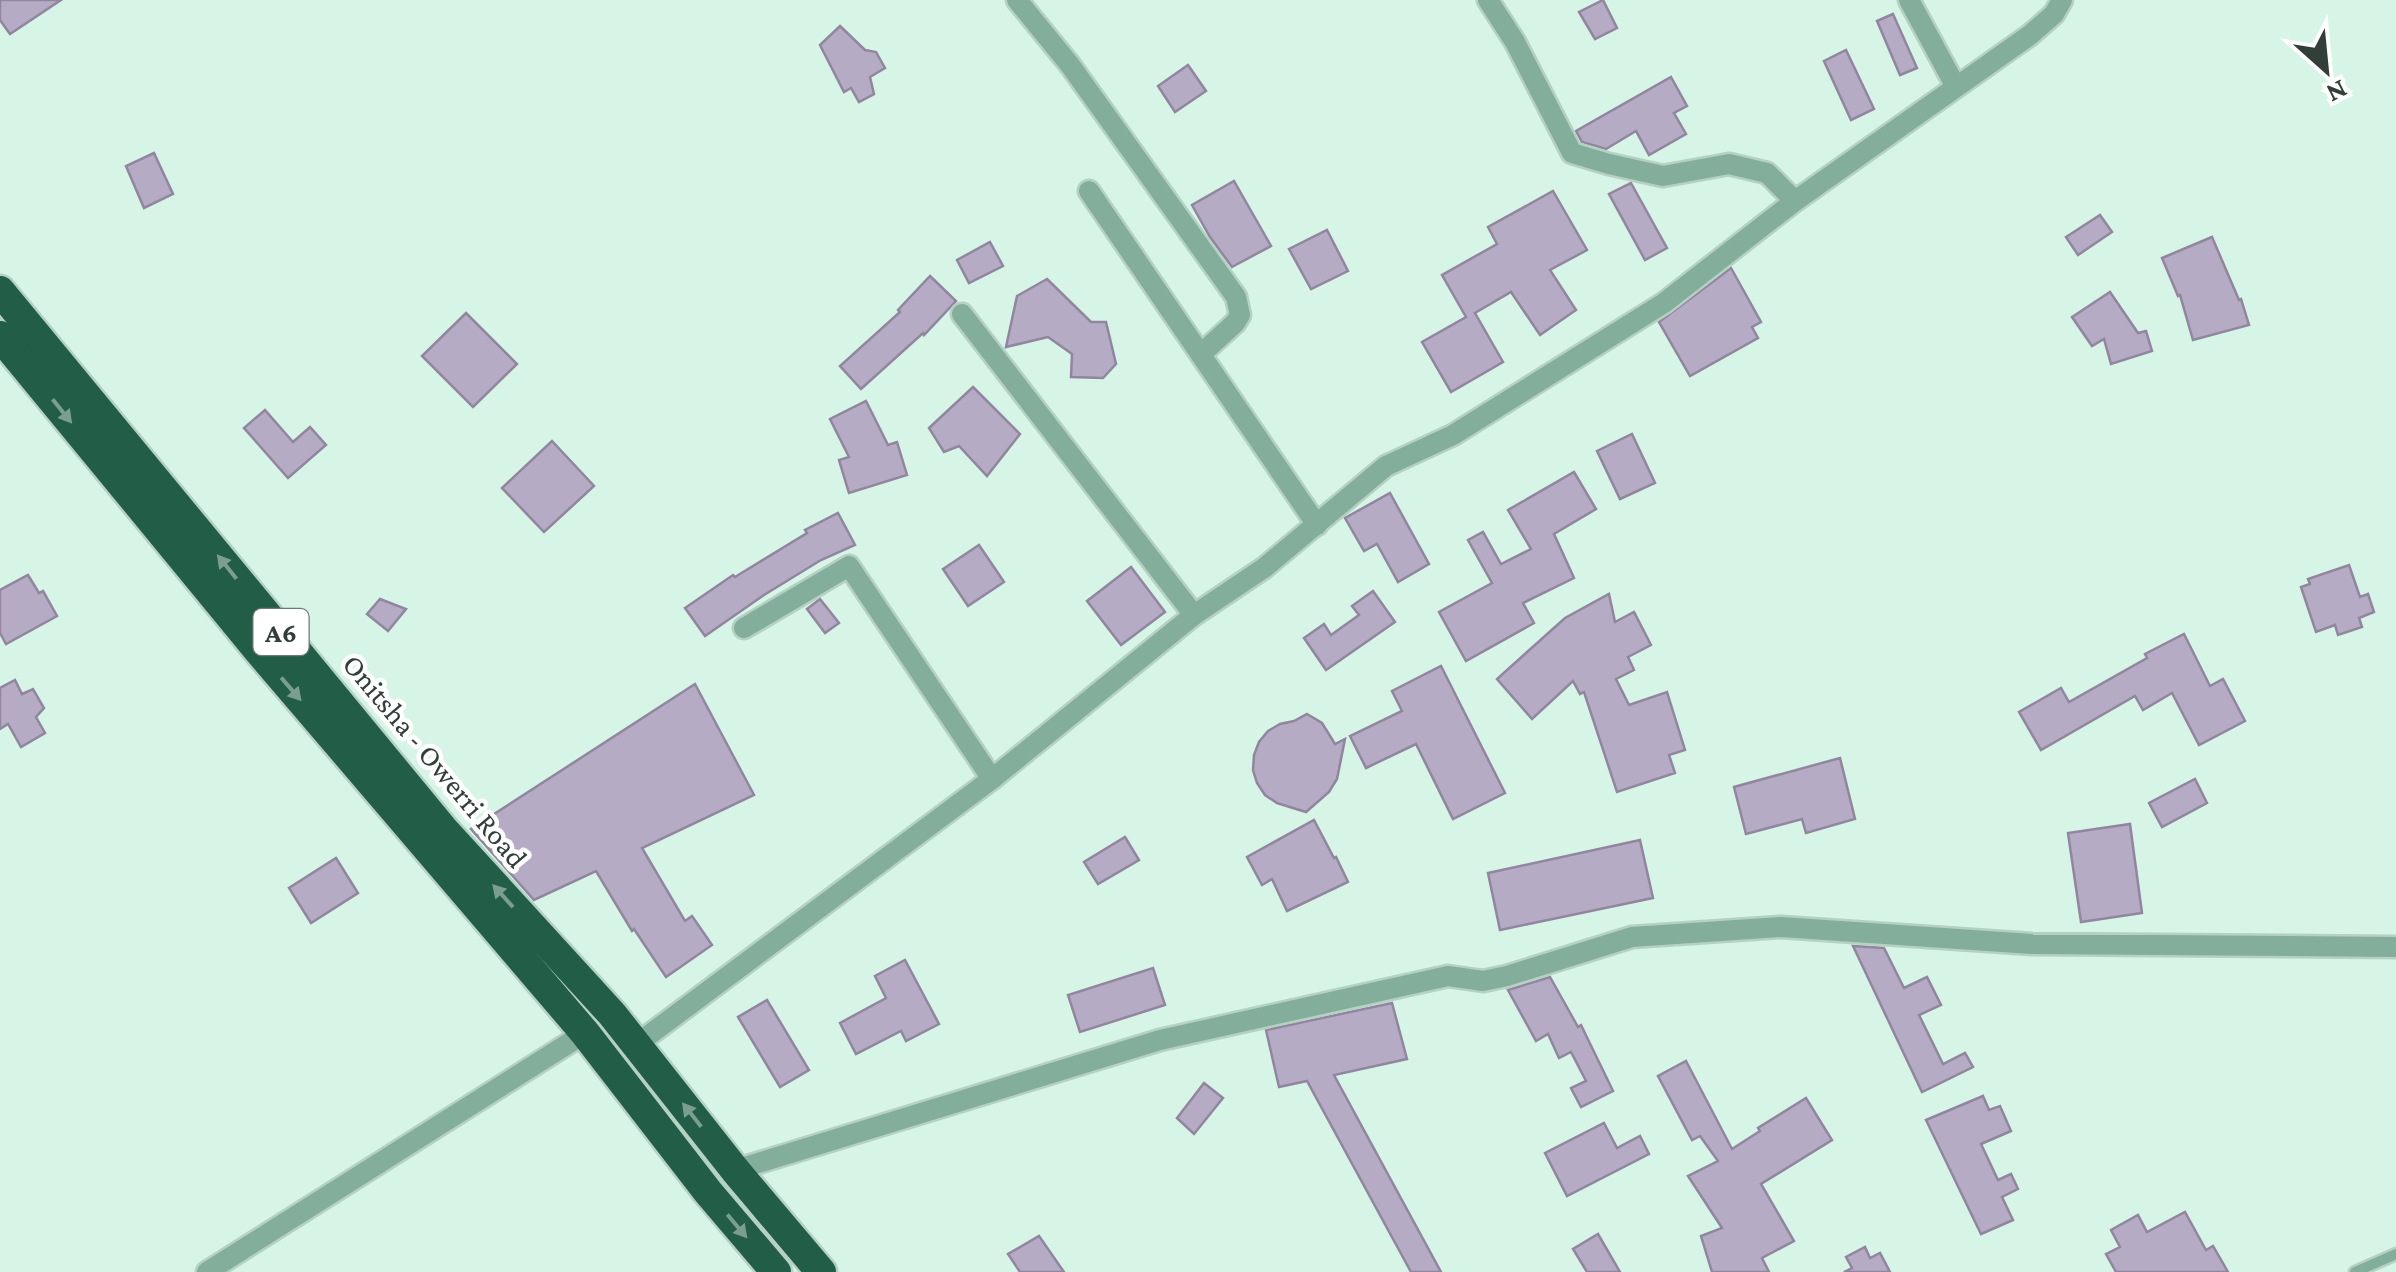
<svg xmlns="http://www.w3.org/2000/svg" width="2396" height="1272" font-family="'Crimson Pro',serif">
	<style>
		.building { fill: #b6abc5; stroke: #91869e; stroke-width: 2.5 }
		.lines { fill: none; stroke-linecap: round; stroke-linejoin: round }
		.lane-casing { stroke: #b5d1c3; stroke-width: 15 }
		.street-casing { stroke: #b5d1c3; stroke-width: 25 }
		.highway-casing { stroke: #b5d1c3; stroke-width: 35 }
		.lane { stroke: #83ae9b; stroke-width: 10 }
		.street { stroke: #83ae9b; stroke-width: 20 }
		.highway { stroke: #215d47; stroke-width: 30 }
		.oneway { fill: #7a9e91 }
		.labels { text-anchor: middle; stroke-width: 9; stroke-linejoin: round; paint-order: stroke }
		.shield { fill: #fff; stroke: #707974; stroke-width: 2.5 }
		.shield-label { font-size: 28px; font-weight: bold; fill: #323f39 }
		.street-label { font-size: 30px; fill: #323f39; stroke: #fff }
	</style>
	<rect width="100%" height="100%" fill="#d6f5e6"/>
	<g class="building">
		<polygon points="0,0 61,0 10,34 0,20"/>
		<polygon points="1603,0 1617,28 1595,39 1579,12"/>
		<polygon points="1893,14 1917,68 1900,75 1877,21"/>
		<polygon points="840,26 865,50 876,52 885,68 870,77 874,94 859,102 851,88 844,92 820,45"/>
		<polygon points="1846,50 1874,109 1851,120 1824,61"/>
		<polygon points="1188,65 1206,91 1175,112 1158,86"/>
		<polygon points="1671,77 1687,106 1674,113 1686,134 1649,155 1636,131 1606,149 1582,142 1576,131"/>
		<polygon points="154,153 173,194 144,208 126,166"/>
		<polygon points="1234,181 1271,246 1232,267 1210,237 1192,205"/>
		<polygon points="1631,183 1667,248 1645,260 1609,194"/>
		<polygon points="1553,191 1587,250 1550,270 1576,310 1540,335 1511,292 1475,313 1503,362 1451,392 1422,342 1466,317 1442,275 1497,244 1488,227"/>
		<polygon points="2100,215 2112,232 2078,255 2066,237"/>
		<polygon points="1327,230 1348,271 1311,289 1289,249"/>
		<polygon points="2212,237 2239,300 2241,299 2249,325 2193,340 2180,295 2178,296 2162,258"/>
		<polygon points="990,242 1003,266 969,283 957,260"/>
		<polygon points="1731,268 1761,322 1752,327 1758,338 1690,376 1659,322"/>
		<polygon points="930,276 956,301 924,335 923,333 861,389 840,366 900,312 898,310"/>
		<polygon points="1047,279 1091,322 1106,322 1116,364 1103,378 1071,377 1072,354 1048,337 1006,347 1017,296"/>
		<polygon points="2110,292 2138,333 2146,331 2152,351 2111,364 2104,339 2092,346 2072,317"/>
		<polygon points="466,313 517,364 473,407 422,356"/>
		<polygon points="973,387 1020,434 987,476 959,446 944,452 929,428"/>
		<polygon points="866,401 888,445 897,442 907,475 849,493 839,460 849,457 830,419"/>
		<polygon points="265,410 293,442 310,427 326,445 288,478 244,428"/>
		<polygon points="1632,434 1655,483 1620,499 1597,451"/>
		<polygon points="552,441 594,486 544,532 502,488"/>
		<polygon points="1574,472 1596,509 1554,534 1574,578 1523,603 1534,623 1466,661 1439,612 1492,583 1468,540 1483,532 1501,564 1531,549 1508,510"/>
		<polygon points="1390,493 1429,564 1398,582 1377,544 1364,551 1345,518"/>
		<polygon points="838,513 855,545 821,560 764,595 705,636 685,608 733,575 735,577 807,533 805,530"/>
		<polygon points="979,545 1004,582 968,606 943,569"/>
		<polygon points="2349,565 2360,597 2368,594 2374,612 2359,618 2362,627 2338,635 2335,625 2316,632 2301,587 2310,584 2308,579"/>
		<polygon points="1131,567 1165,612 1121,645 1087,601"/>
		<polygon points="28,575 39,593 43,591 57,616 6,644 0,633 0,590"/>
		<polygon points="1373,591 1395,622 1326,670 1304,638 1324,624 1331,635 1359,615 1352,606"/>
		<polygon points="1609,594 1615,622 1634,612 1651,645 1628,657 1634,670 1616,679 1629,705 1667,692 1685,750 1669,755 1675,773 1617,792 1584,692 1580,694 1573,681 1532,719 1497,679 1565,618"/>
		<polygon points="380,599 406,609 388,631 367,614"/>
		<polygon points="820,599 839,623 825,633 807,609"/>
		<polygon points="2184,634 2210,686 2223,679 2245,721 2199,745 2172,693 2143,710 2135,696 2041,750 2019,712 2061,688 2069,702 2147,658 2145,654"/>
		<polygon points="1441,666 1505,793 1453,819 1416,744 1366,768 1350,736 1402,711 1392,691"/>
		<polygon points="15,680 22,694 33,689 44,708 36,717 45,733 21,747 8,724 0,729 0,688"/>
		<polygon points="695,684 754,795 642,848 685,921 692,916 712,945 666,977 634,929 632,931 596,871 534,900 471,829"/>
		<polygon points="1307,714 1322,723 1335,744 1345,739 1337,779 1329,792 1306,812 1277,803 1265,795 1257,783 1253,770 1254,755 1259,742 1268,731 1280,724 1294,721"/>
		<polygon points="1840,758 1855,819 1806,833 1802,819 1746,834 1734,787"/>
		<polygon points="2195,779 2207,803 2162,827 2149,803"/>
		<polygon points="1314,820 1334,858 1336,857 1348,882 1287,911 1272,879 1262,885 1247,857"/>
		<polygon points="2130,824 2142,913 2081,922 2068,833"/>
		<polygon points="1125,837 1139,860 1098,884 1084,862"/>
		<polygon points="1640,840 1653,898 1500,930 1488,873"/>
		<polygon points="336,858 358,893 311,923 289,888"/>
		<polygon points="1853,946 1884,948 1904,988 1927,977 1941,1005 1919,1015 1943,1064 1965,1053 1973,1067 1922,1092"/>
		<polygon points="905,960 939,1024 906,1041 901,1031 856,1054 840,1023 886,998 875,976"/>
		<polygon points="1153,968 1165,1005 1080,1032 1068,995"/>
		<polygon points="1550,977 1578,1027 1581,1025 1613,1091 1581,1107 1571,1088 1586,1081 1571,1052 1559,1058 1548,1034 1536,1041 1508,990"/>
		<polygon points="767,1000 809,1070 780,1087 738,1017"/>
		<polygon points="1392,1003 1407,1059 1334,1075 1441,1272 1411,1272 1307,1081 1279,1087 1266,1030"/>
		<polygon points="1686,1061 1732,1149 1760,1131 1758,1128 1806,1098 1832,1140 1761,1184 1794,1241 1762,1258 1769,1272 1712,1272 1701,1236 1722,1228 1688,1176 1718,1161 1700,1136 1692,1140 1658,1076"/>
		<polygon points="1204,1083 1223,1098 1194,1134 1177,1118"/>
		<polygon points="1983,1096 1989,1110 2000,1106 2011,1131 1981,1144 1998,1180 2011,1174 2018,1189 2002,1197 2013,1220 1981,1234 1926,1120"/>
		<polygon points="1604,1123 1617,1148 1640,1136 1649,1154 1567,1196 1545,1153"/>
		<polygon points="2185,1212 2206,1250 2213,1246 2228,1272 2116,1272 2106,1254 2120,1247 2111,1230 2138,1215 2147,1232"/>
		<polygon points="1598,1234 1620,1272 1587,1272 1573,1249"/>
		<polygon points="1039,1236 1064,1272 1020,1272 1008,1254"/>
		<polygon points="1865,1247 1870,1258 1880,1253 1890,1272 1844,1272 1852,1268 1846,1257"/>
	</g>
	<g class="lines">
		<g class="lane-casing">
			<polyline id="lane" points="2355,1272 2396,1254"/>
		</g>
		<g class="street-casing">
			<g id="street">
				<polyline points="1017,0 1070,65 1236,297 1240,315 1235,323 1201,354"/>
				<polyline points="1488,0 1515,42 1572,153 1609,164 1663,176 1729,164 1767,173 1795,201"/>
				<polyline points="1909,0 1956,87"/>
				<polyline points="1089,191 1317,525"/>
				<polyline points="962,314 1194,615"/>
				<polyline points="744,628 849,566 992,779"/>
				<polyline points="637,1044 992,779 1194,615 1264,568 1386,466 1453,435 1664,303 1795,201 2030,35 2054,14 2062,0"/>
				<polyline points="735,1170 1160,1040 1448,976 1483,981 1507,976 1632,937 1781,927 2032,944 2396,947"/>
				<polyline points="207,1272 585,1033"/>
			</g>
		</g>
		<g class="highway-casing">
			<g id="highway">
				<polyline points="0,291 443,829 612,1014 735,1170 821,1272"/>
				<polyline points="0,336 258,650 585,1033 708,1192 776,1272"/>
			</g>
		</g>
		<use href="#lane" class="lane"/>
		<use href="#street" class="street"/>
		<use href="#highway" class="highway"/>
	</g>
	<defs><path id="oneway-solid" d="M-6-.8H1V-3.2L6.5 0L1 3.2V.8H-6Z" transform="scale(2.5)"/></defs>
	<g class="oneway">
		<use href="#oneway-solid" transform="translate(62 411) rotate(51)"/>
		<use href="#oneway-solid" transform="translate(227 567) rotate(-129)"/>
		<use href="#oneway-solid" transform="translate(291 689) rotate(49)"/>
		<use href="#oneway-solid" transform="translate(503 896) rotate(-132)"/>
		<use href="#oneway-solid" transform="translate(692 1115) rotate(-128)"/>
		<use href="#oneway-solid" transform="translate(737 1226) rotate(50)"/>
	</g>
	<g class="labels">
		<rect class="shield" x="253.5" y="609" width="55" height="46" rx="8"/>
		<g class="shield-label">
			<text x="281" y="642">A6</text>
		</g>
		<g class="street-label">
			<text transform="translate(435 761) rotate(50)" y="10">Onitsha - Owerri Road</text>
		</g>
	</g>
	<g transform="translate(2326 70) rotate(153)" stroke="#ffffff" stroke-width="8" paint-order="stroke">
	<path d="M0-8L18 38L0 25L-18 38Z" fill="#323f39"/>
	<text y="-15" font-size="28" font-weight="bold" text-anchor="middle" fill="#323f39">N</text>
	</g>
</svg>
